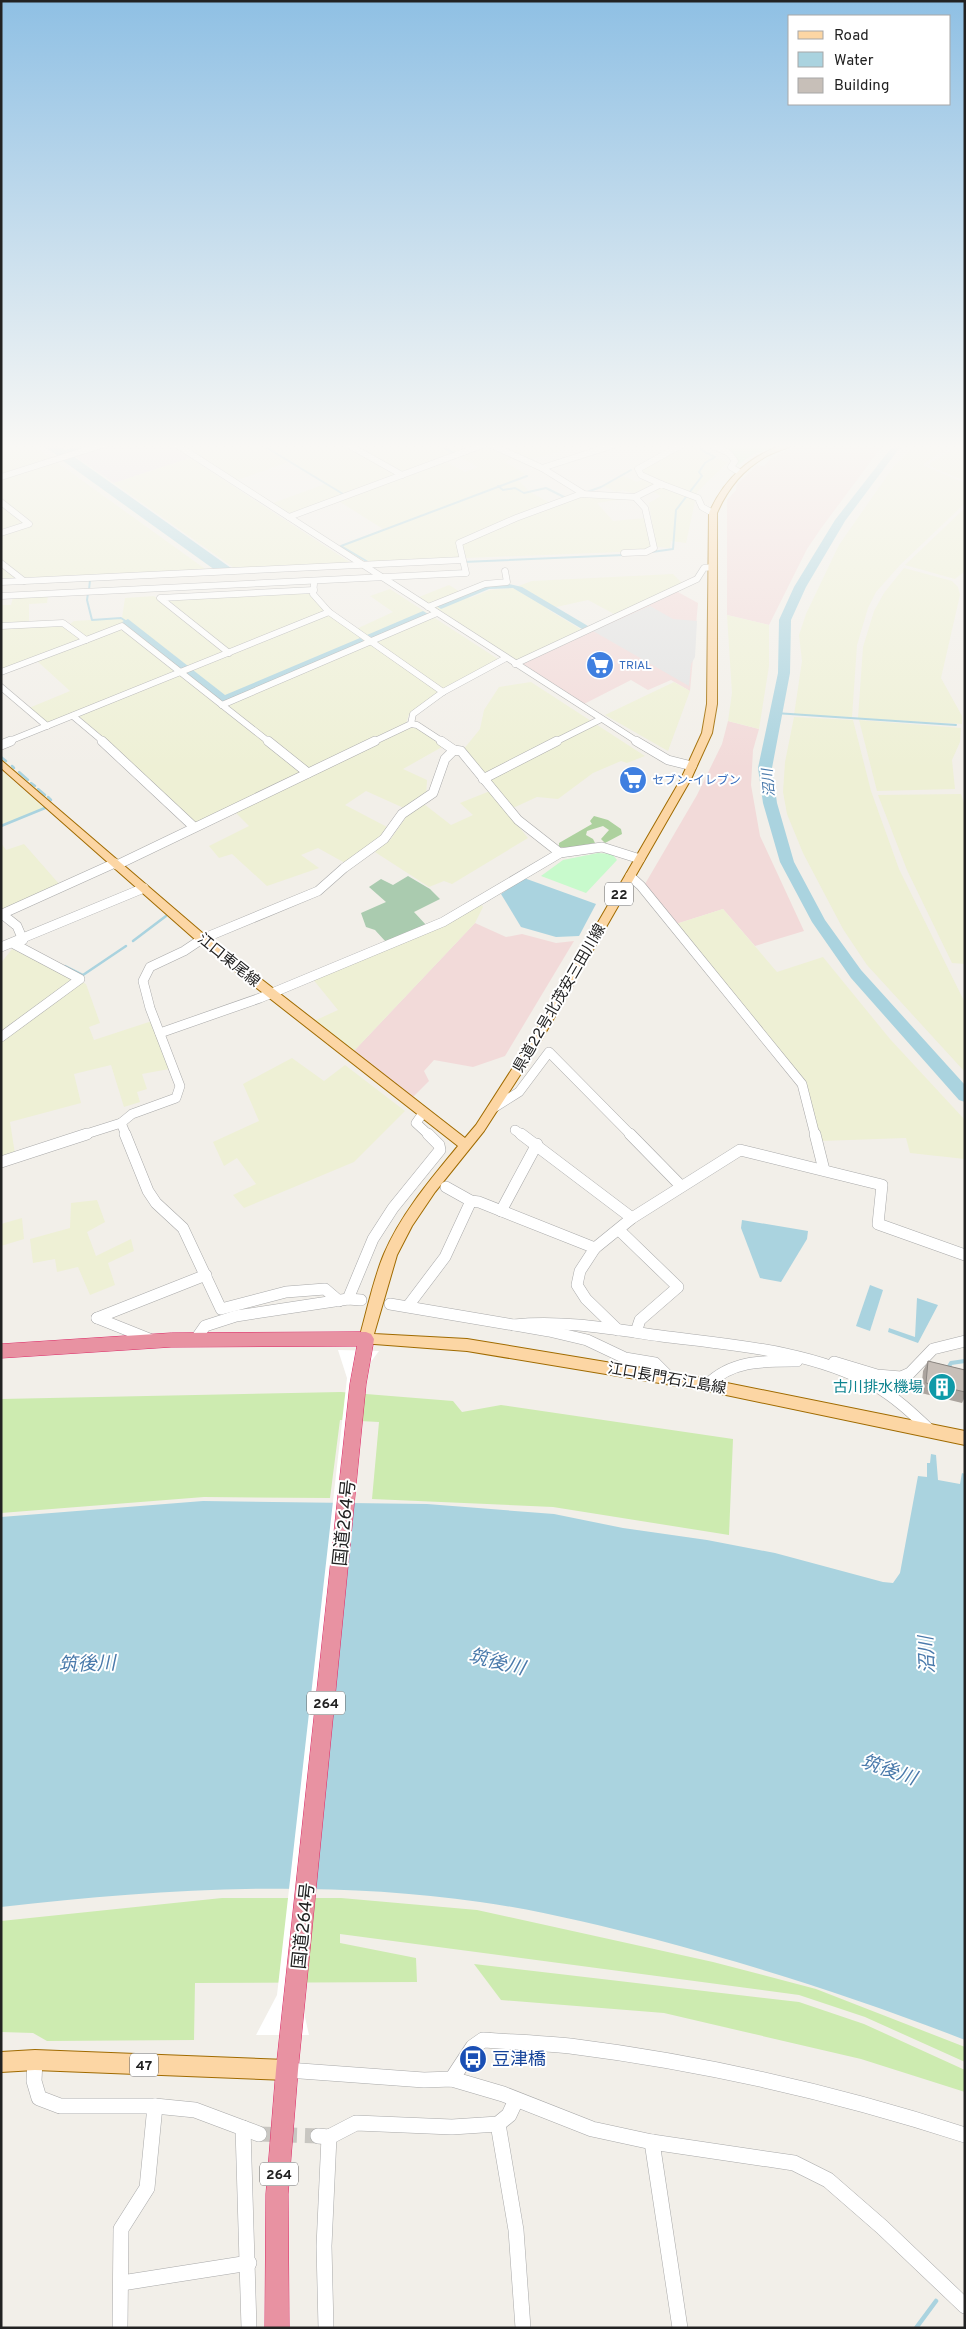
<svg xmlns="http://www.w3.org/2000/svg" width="966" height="2329" font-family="Overpass,'Noto Sans JP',sans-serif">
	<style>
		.commercial { fill: #f2dad9 }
		.industrial { fill: #ebdbe8 }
		.farmland { fill: #eef0d5 }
		.grass { fill: #cdebb0 }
		.forest { fill: #add19e }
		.cemetery { fill: #aacbaf }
		.park { fill: #c8facc }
		.parking { fill: #e2e2e2 }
		.water { fill: #aad3df }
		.pier { fill: #fff }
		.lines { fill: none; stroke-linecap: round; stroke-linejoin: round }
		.stream-far3 { stroke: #aad3df; stroke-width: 2 }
		.stream-far2 { stroke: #aad3df; stroke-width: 2.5 }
		.stream-far1 { stroke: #aad3df; stroke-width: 4 }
		.stream { stroke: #aad3df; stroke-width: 4.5 }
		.river { fill: #aad3df; fill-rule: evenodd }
		.minor-tunnel { stroke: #c8c6c1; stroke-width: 15; stroke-dasharray: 15 8; stroke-linecap: butt }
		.minor-far3-casing { stroke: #a9a9a9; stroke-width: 7 }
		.minor-far2-casing { stroke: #a9a9a9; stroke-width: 10 }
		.minor-far1-casing { stroke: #a9a9a9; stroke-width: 12 }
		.minor-casing { stroke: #a9a9a9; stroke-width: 16 }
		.major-casing { stroke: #a06b00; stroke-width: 2 }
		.highway-casing { stroke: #dc2a67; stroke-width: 1 }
		.minor-far3 { stroke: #fff; stroke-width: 6 }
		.minor-far2 { stroke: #fff; stroke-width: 9 }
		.minor-far1 { stroke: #fff; stroke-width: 11 }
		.minor { stroke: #fff; stroke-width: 15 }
		.major { fill: #fcd6a4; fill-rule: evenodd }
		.highway { fill: #e892a2; fill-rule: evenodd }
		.wall { fill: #aba49e }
		.building { fill: #c7bfb8; stroke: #8b8681 }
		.labels { text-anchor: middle; stroke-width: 4; stroke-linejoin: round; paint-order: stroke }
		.far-shop-label { font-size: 12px; fill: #366cbe; stroke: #fff; text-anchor: start }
		.far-water-label { font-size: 14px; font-style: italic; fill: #4a7aab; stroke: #fff }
		.shield { fill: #fff; stroke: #646464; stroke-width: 1 }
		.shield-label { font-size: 14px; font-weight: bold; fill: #222 }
		.street-label { font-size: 15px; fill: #222; stroke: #fff }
		.culture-label { font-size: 15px; fill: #0d838f; stroke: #fff; text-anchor: end }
		.near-street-label { font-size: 18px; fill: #222; stroke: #fff }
		.near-transit-label { font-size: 18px; fill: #164399; stroke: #fff; text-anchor: start }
		.near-water-label { font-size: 19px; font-style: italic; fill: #4a7aab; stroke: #fff }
	</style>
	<rect width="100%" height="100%" fill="#f2efe9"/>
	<g class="commercial">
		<polygon points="808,443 888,443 880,449 822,527 807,549 769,625 727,615 727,500 736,490 737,484 757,465 764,466 770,459 789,449"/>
		<polygon points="676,591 698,603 690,691 671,680 648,690 631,680 584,704 521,664"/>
		<polygon points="728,721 759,729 753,750 751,785 760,836 804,931 755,946 723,909 676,924 645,884 697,795 722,744"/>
		<polygon points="475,923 506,937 522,934 556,943 574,941 505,1056 473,1067 434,1060 424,1071 429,1081 412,1098 353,1052"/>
	</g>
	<polygon class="industrial" points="111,443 166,443 190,458 114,483 73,455"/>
	<g class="farmland">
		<polygon points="1,443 30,443 208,571 1,580"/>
		<polygon points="179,443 344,443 398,474 290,514 273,503 325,484 289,462 237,480"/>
		<polygon points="350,443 483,443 402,473"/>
		<polygon points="532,443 547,444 575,443 558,452 527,460 509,451"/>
		<polygon points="918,443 965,443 935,456 923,465 965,483 965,503 900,565 876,592 868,608 857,645 852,717 794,715 802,661 799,635 806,614 839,545 894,466"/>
		<polygon points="690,444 710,457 728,462 697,492 686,543 671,541 670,548 656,547 649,503 661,496 646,488 634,494 623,490 616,492 603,486 623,476 637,482 646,478 641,469"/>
		<polygon points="488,445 514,458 505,462 525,474 517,479 530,492 554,505 585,495 628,498 597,503 613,521 645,518 652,548 645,551 365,562 339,546 383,529 337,500 444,461 465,472 478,467 458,456"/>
		<polygon points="965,445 965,481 927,465 955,448"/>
		<polygon points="190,458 351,563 234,568 114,483"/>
		<polygon points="965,508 965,571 955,579 905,565"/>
		<polygon points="904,568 952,581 958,587 960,595 941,678 962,716 962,724 858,718 863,647 874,611 884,593"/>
		<polygon points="673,574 684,585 616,615 588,600 547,609 582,630 517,661 419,597 449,585 470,598 490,590 513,588 532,581"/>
		<polygon points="390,589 498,659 449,685 409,714 406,723 411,727 416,726 442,747 403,769 427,780 426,796 406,809 366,791 345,805 389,828 369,850 345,863 318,848 301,855 319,868 267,886 232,854 219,858 209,846 249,826 230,807 195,823 105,739 75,713 48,723 29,708 70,691 36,660 1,673 1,627 70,624 74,621 122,618 125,598 154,596 158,599 308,592 324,611 352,631 393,612 370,596"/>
		<polygon points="48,595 47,603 29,604 29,622 1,624 1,605 11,605 13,597"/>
		<polygon points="727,615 769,625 769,666 759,729 728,721 732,693"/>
		<polygon points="531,682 645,756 627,763 621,761 593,773 558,799 537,797 513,808 463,750 480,729 484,710 499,687"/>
		<polygon points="674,682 690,691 668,751 605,715"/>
		<polygon points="794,717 853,720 871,791 899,869 965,1003 965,1072 867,965 843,929 803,853 787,814 783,792 785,762"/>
		<polygon points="859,720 961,728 960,742 952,760 955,789 877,791"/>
		<polygon points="1,770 44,808 1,825"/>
		<polygon points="490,791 528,838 452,884 444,881 429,887 375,852 390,840 409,813 424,804 451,825 473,815 460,803"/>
		<polygon points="961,794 965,806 965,964 952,963 907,870 878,795"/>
		<polygon points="1,843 6,850 24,844 60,885 1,912"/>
		<polygon points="480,903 483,907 475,923 353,1052 314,1021 338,1010 312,978"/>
		<polygon points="723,909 777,972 823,957 890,1039 965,1120 965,1159 910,1153 906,1138 821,1141 806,1083 676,924"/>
		<polygon points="12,949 86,984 100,1023 89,1027 94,1040 152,1021 169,1069 142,1074 147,1089 137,1092 140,1102 124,1107 111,1065 74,1074 81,1103 10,1122 15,1154 1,1159 1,963"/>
		<polygon points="292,1058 324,1081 345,1065 405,1111 354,1162 244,1208 233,1195 256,1184 237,1158 224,1166 213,1142 259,1121 243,1084"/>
		<polygon points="97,1200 105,1222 87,1232 96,1256 131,1239 134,1251 108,1263 115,1285 90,1295 78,1267 57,1272 55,1259 33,1263 30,1239 70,1228 71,1203"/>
		<polygon points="22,1218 24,1239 1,1246 1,1224"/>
	</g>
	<g class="grass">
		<polygon points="341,1392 453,1401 462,1412 501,1405 733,1439 729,1535 553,1507 372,1499 379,1422 340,1420 330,1498 204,1497 1,1513 1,1399"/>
		<polygon points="222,1898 341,1898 477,1910 713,1962 816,1989 965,2047 965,2062 865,2017 799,1995 340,1934 340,1943 416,1958 417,1982 195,1983 194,2040 47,2041 33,2033 1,2032 1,1921"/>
		<polygon points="474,1964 799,2002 864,2024 965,2070 965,2092 861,2059 664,2013 501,2000"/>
	</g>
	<polygon class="forest" points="594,816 608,820 621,829 622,834 605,843 601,839 609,830 603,826 587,831 586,835 593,839 595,843 568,848 559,847 559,843 592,824 590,821"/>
	<polygon class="cemetery" points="408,876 430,889 440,899 414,912 427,926 386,942 375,930 366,927 361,913 386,902 369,887 381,879 393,885"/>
	<g class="park">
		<polygon points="709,443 782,443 752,455 735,467 735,455"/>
		<polygon points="598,853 612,854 617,860 586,893 541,876 563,860"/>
	</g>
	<polygon class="parking" points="650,606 673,619 697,621 695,657 691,664 689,686 593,631"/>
	<g class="water">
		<polygon points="37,443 54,443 65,450 88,443 101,443 59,456"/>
		<polygon points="73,456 231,568 215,570 62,460"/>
		<polygon points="509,584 522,587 588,626 582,629 513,588 489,589 441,609 436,606 486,585"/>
		<polygon points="423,611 428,614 372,638 367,635"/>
		<polygon points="128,619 188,666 181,669 122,622"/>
		<polygon points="360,638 364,641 222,702 186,673 193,670 225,695"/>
		<polygon points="524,878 596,904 579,936 556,937 521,927 501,894"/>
		<polygon points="742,1220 808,1231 807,1239 781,1282 760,1278 741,1228"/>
		<polygon points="870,1285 883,1290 870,1331 856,1326"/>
		<polygon points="917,1298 938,1305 918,1343 888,1332 889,1328 915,1337"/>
		<path d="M931 1454 936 1455 938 1480 960 1484 962 1473 965 1474V2040C863 2000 760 1967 654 1939 597 1925 538 1910 480 1902 321 1879 160 1889 1 1907V1517L203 1501 427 1504 554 1514 623 1528 707 1540 775 1553 883 1582 893 1583 900 1573 918 1476 927 1477V1463H930Z"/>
	</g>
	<polygon class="pier" points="338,1350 379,1351 367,1367 302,2004 309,2035 256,2035 277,1995 347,1378"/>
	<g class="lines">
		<g class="stream-far3">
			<polyline points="259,443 343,494"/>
			<polyline points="434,443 454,453"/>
			<polyline points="498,486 503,490 515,488 524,493 546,488 566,498"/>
			<polyline points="587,492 601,487 631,470"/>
			<polyline points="652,552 673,549 676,510 702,476 699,472 705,463 715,457 703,451 695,443"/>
			<polyline points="368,562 341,546 527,476"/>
			<polyline points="463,562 624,555"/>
			<polyline points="89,590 90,580"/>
			<polyline points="88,593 87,600 92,620 121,618 127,622"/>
			<polyline points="775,713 956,725"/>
		</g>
		<g class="stream-far2">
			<polyline points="1,757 6,761"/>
			<polyline points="12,766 14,768"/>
			<polyline points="19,772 28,780"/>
			<polyline points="31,783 35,786"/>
			<polyline points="38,789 45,795"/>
			<polyline points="48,797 51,800"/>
			<polyline points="1,826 45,808"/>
			<polyline points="133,941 166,916"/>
			<polyline points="65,966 83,975 126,946"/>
		</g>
		<polyline class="stream-far1" points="948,1368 951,1363 965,1361"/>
		<polyline class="stream" points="916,2328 936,2301"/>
		<polygon class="river" points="895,443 906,443 898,450 845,521 806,587 791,620 790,673 772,768 777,803 794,862 825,920 861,970 965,1085 965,1102 959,1100 851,978 812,922 780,862 763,803 758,768 778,673 779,620 794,587 835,520"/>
		<polyline class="minor-tunnel" points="259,2134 318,2136"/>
		<g class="minor-far3-casing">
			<g id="minor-far3">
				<polyline points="174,443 638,742"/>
				<polyline points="345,443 402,475"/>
				<polyline points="487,443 542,468 584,494"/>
				<polyline points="706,443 729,453 735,461 731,467 739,472"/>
				<polyline points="542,468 620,443"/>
				<polyline points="1,477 108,443"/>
				<polyline points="661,484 641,475 638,469 685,443"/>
				<polyline points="1,502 29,524 1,533"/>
				<polyline points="289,517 488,443"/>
				<polyline points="624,553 646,552 654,548 645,508 635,497"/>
				<polyline points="1,563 24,581 462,560"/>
				<polyline points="1,582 24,581"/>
				<polyline points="314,584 313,594 329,612 443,692"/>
				<polyline points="1,596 466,573 459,543 516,518 581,494 635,497 661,484 698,498 702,507 713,513"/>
				<polyline points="428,607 485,584 507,582 505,571"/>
				<polyline points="1,626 63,623 86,640 122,626 269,742"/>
				<polyline points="229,653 160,598 314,590"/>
				<polyline points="515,664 697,579 704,568 712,567"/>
				<polyline points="1,672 86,640"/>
				<polyline points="1,687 47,726"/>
				<polyline points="222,705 437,613"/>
				<polyline points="73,716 104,742"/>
				<polyline points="411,724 413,714 443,692 506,658"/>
				<polyline points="411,724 417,725 443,742"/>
				<polyline points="7,742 329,612"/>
				<polyline points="373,742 411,724"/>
				<polyline points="555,742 601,719"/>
			</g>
		</g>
		<g class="minor-far2-casing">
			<g id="minor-far2">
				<polyline points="102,741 194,827"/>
				<polyline points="268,741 308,773"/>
				<polyline points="441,741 454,750"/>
				<polyline points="636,741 668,760 692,766"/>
				<polyline points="1,745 11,741"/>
				<polyline points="483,779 557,741"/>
				<polyline points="117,865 375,741"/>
				<polyline points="630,876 641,886 802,1084 815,1135"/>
				<polyline points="23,940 17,926 2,914 115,863"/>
				<polyline points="1,947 144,888"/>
				<polyline points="160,1033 260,998 443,922 560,853 602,847 640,859"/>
				<polyline points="1,1037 80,979 14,944"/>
				<polyline points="492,1109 519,1092 549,1052 631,1135"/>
				<polyline points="423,1113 416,1123 429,1135"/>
				<polyline points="121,1123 126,1135"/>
				<polyline points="515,1130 522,1135"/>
				<polyline points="83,1135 121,1123 132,1114 176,1098 180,1086 150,1008 143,981 150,967 184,951 202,939 318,891 344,868 384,839 402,814 433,793 445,759 454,750 461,751 518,820 560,853"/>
			</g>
		</g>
		<g class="minor-far1-casing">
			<g id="minor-far1">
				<polyline points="125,1134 148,1191 156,1203 183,1228 221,1309 286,1292 325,1289 339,1301"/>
				<polyline points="521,1134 632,1218"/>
				<polyline points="630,1134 681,1186"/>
				<polyline points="815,1134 824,1170"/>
				<polyline points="1,1162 87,1134"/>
				<polyline points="446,1187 471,1201 479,1202 595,1248 632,1218 740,1150 882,1185 878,1224 965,1255"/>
				<polyline points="501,1211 537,1144"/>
				<polyline points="619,1230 678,1287 640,1320 636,1332"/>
				<polyline points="595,1248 580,1271 577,1285 586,1299 618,1330"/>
				<polyline points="348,1299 373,1239 393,1208 440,1150 439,1145 428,1134"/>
				<polyline points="390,1304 549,1331 587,1340 625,1358 655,1363 671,1379"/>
				<polyline points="408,1306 445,1257 471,1201"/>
				<polyline points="97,1318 206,1275"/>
				<polyline points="97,1318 152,1340"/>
				<path d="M514 1325C564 1320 612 1329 661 1336 731 1345 811 1350 874 1385 895 1397 912 1413 930 1430"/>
				<polyline points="196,1339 205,1326 236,1316 348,1299 361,1300"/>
				<polyline points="834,1362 877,1375 901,1377 910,1373 933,1349 965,1341"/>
				<path d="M707 1385C732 1360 764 1361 797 1361"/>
			</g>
		</g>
		<g class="minor-casing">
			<g id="minor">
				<polyline points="35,2060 34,2081 39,2098 60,2106 155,2106 195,2110 243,2128 249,2328"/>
				<polyline points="287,2070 424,2080 452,2079 503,2094 592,2129 652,2142 794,2163 828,2180 882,2227 965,2306"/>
				<path d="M452 2079 473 2047 483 2040C512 2042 541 2043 570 2046 704 2063 836 2093 965 2135"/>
				<polyline points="498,2124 516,2230 523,2328"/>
				<polyline points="243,2128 259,2134"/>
				<polyline points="318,2136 329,2137 356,2123 452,2127 498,2124 509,2115 516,2100"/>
				<polyline points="652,2142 680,2328"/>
				<polyline points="122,2283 249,2263"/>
				<polyline points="120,2328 121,2229 147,2188 155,2106"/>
				<polyline points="326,2328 324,2246 329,2137"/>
			</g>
		</g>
		<g class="major-casing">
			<g id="major">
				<path d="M787 443H796C788 449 776 451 767 456 743 469 728 488 717 513V704L712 733 691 779 531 1058 484 1131 435 1192 412 1226 397 1255 374 1334 467 1339 624 1365 707 1379 965 1431V1445L707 1391 624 1377 467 1351 361 1343 359 1339C367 1311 373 1280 384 1254 401 1214 430 1180 458 1146L198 942 1 768V760L206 936 465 1138 476 1125 523 1052 681 779 702 733 707 704 709 513C725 477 750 456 787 443Z"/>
				<polygon points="35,2050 287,2060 294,2063 297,2070 294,2077 287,2080 35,2070 1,2072 1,2052"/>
			</g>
		</g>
		<g class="highway-casing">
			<polygon id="highway" points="366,1332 371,1334 374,1339 366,1384 298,2070 288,2194 289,2328 265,2328 266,2194 276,2070 350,1384 357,1346 171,1347 1,1358 1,1344 171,1333"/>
		</g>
		<use href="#minor-far3" class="minor-far3"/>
		<use href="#minor-far2" class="minor-far2"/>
		<use href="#minor-far1" class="minor-far1"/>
		<use href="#minor" class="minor"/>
		<use href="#major" class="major"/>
		<use href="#highway" class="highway"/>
	</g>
	<polygon class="wall" points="928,1361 965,1370 965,1397 962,1403 921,1393 923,1371"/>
	<polygon class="building" points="928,1361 965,1370 965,1392 926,1383"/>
	<linearGradient id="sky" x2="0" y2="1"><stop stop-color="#8fc0e4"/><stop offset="0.58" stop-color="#f9f8f5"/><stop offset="1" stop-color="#f9f8f5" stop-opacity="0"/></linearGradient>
	<rect width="966" height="769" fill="url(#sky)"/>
	<defs>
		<g id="supermarket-disc" transform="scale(1.4375)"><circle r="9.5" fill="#3f7fe0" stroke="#fff"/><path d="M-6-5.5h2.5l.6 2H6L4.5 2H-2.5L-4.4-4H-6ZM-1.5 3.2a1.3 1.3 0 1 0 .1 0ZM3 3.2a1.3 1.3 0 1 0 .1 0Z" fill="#fff"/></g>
		<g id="building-disc" transform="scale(1.4375)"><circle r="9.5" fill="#0f9aa8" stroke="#fff"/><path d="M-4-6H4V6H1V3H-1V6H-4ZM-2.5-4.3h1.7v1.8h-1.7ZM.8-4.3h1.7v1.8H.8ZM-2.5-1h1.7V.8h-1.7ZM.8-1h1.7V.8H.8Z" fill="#fff"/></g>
		<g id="bus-disc" transform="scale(1.4375)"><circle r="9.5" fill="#1a4fb4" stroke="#fff"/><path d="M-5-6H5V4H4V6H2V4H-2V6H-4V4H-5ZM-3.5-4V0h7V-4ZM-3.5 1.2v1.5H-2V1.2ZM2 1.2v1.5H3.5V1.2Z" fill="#fff"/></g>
	</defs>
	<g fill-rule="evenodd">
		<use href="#supermarket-disc" x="600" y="665"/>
		<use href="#supermarket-disc" x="633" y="780"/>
		<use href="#building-disc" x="942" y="1387"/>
		<use href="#bus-disc" x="473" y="2059"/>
	</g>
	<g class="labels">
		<g class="far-shop-label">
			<text x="619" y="669">TRIAL</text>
			<text x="652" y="784">セブン-イレブン</text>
		</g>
		<g class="far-water-label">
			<text transform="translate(768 783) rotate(-95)" y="5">沼川</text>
		</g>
		<g class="shield">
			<rect x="605" y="882.5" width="28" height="23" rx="4"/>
			<rect x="307" y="1691.5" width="38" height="23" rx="4"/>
			<rect x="130" y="2053.5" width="28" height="23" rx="4"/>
			<rect x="260" y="2162.5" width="38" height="23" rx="4"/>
		</g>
		<g class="shield-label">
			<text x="619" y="899">22</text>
			<text x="326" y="1708">264</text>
			<text x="144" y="2070">47</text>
			<text x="279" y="2179">264</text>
		</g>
		<g class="street-label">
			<text transform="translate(229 960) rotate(39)" y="5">江口東尾線</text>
			<text transform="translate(559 998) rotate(-60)" y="5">県道22号北茂安三田川線</text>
			<text transform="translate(667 1378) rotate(10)" y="5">江口長門石江島線</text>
		</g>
		<g class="culture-label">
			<text x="923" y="1392">古川排水機場</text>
		</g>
		<g class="near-street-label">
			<text transform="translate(344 1523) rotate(-84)" y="6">国道264号</text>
			<text transform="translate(303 1926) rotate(-84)" y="6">国道264号</text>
		</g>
		<g class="near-transit-label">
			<text x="492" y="2065">豆津橋</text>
		</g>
		<g class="near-water-label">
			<text transform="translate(926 1655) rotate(-93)" y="7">沼川</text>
			<text transform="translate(497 1661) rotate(14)" y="7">筑後川</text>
			<text transform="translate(87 1663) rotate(-2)" y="7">筑後川</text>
			<text transform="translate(889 1769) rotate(19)" y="7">筑後川</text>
		</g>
	</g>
	<rect width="966" height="2329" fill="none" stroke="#222222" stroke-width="5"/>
	<rect x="788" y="15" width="162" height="90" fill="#ffffff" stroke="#a7a7a7"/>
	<rect x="798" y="31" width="25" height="8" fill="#fcd6a4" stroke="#a7a7a7"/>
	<text x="834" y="40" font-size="15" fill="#222222">Road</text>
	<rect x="798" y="52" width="25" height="15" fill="#aad3df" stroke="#a7a7a7"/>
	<text x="834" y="65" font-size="15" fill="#222222">Water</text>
	<rect x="798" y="78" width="25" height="15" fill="#c7bfb8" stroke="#a7a7a7"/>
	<text x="834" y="90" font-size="15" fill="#222222">Building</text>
</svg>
